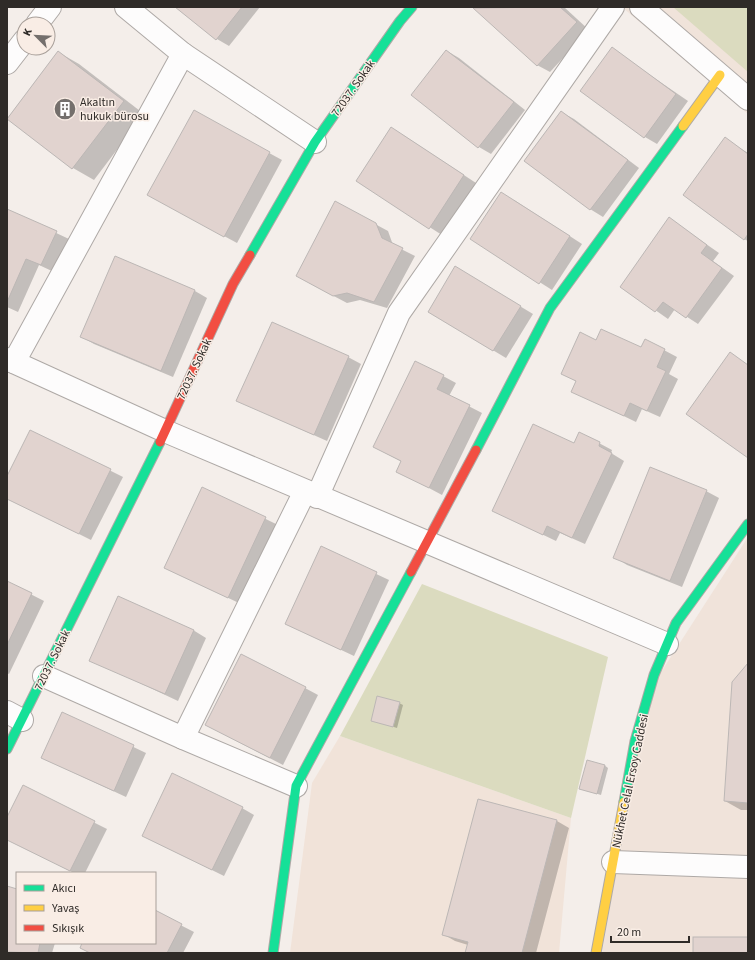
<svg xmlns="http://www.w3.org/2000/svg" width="755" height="960" font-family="'Source Sans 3',sans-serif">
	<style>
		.built { fill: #f0e3da }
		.education { fill: #f1e3d9 }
		.green { fill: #dbdbbf }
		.shadow { fill: #0003 }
		.building { fill: #e1d3cf; stroke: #bcb7b5 }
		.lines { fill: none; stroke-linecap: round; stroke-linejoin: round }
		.street-casing { stroke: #aea9a6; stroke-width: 24 }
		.fast-casing { stroke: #aea9a6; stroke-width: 11 }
		.slow-casing { stroke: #aea9a6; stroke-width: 11 }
		.jam-casing { stroke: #aea9a6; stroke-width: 11 }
		.street { stroke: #fdfcfc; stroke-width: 22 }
		.fast { stroke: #16e098; stroke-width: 9 }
		.slow { stroke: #ffcf43; stroke-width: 9 }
		.jam { stroke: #f24e42; stroke-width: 9 }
		.labels { text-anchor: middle; stroke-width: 3; stroke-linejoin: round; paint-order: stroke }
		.street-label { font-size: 12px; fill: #2f2b28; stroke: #f9ede5 }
		.poi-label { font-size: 12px; fill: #2f2b28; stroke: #f9ede5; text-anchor: start }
	</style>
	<rect width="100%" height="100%" fill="#f4eeea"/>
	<g class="built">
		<polygon points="622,7 748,7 748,114"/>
		<polygon points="748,537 748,953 602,953 647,694"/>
	</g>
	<polygon class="education" points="340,736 571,818 559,953 290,953 312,783"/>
	<g class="green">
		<polygon points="673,7 748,7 748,72"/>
		<polygon points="422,584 608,657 571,818 340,736"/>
	</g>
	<g class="shadow">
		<polygon points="176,7 260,7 229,46 217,39"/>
		<polygon points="564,7 589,30 550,72 537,65 474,8"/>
		<polygon points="612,49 688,101 657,144 645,137"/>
		<polygon points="447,51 459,58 525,110 491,154 479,147"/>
		<polygon points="58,52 79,64 144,114 94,180 73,168 8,118"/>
		<polygon points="194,112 282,160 237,243 161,202"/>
		<polygon points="561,112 574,119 639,168 603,217 590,209 525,161"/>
		<polygon points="403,135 476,183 442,235 357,181"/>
		<polygon points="725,139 748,153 748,241 744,239"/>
		<polygon points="514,200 582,244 552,290 472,239"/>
		<polygon points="7,210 69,239 54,272 39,265 18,312 7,307"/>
		<polygon points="670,219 719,253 713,261 734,276 698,324 675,309 668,319 621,286"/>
		<polygon points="375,224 388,231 393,245 415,256 387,308 360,300 347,303 309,283"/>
		<polygon points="468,275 533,314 506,358 429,312"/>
		<polygon points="195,291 207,298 173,377 94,344 82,337"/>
		<polygon points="645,340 677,357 669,374 678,379 660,417 642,409 636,422 572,391 577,382 562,373 597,341 641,348"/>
		<polygon points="348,357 361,364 327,441 238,401"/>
		<polygon points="443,376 456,383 449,396 482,413 442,495 397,471 402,462 374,447"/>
		<polygon points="31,431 123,477 91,540 7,498 7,478"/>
		<polygon points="580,433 612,450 611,453 624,461 585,544 560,533 556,541 506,517 575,444"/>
		<polygon points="202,488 278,525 241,604 165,568"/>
		<polygon points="706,491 719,498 682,587 627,565 615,557"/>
		<polygon points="321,548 389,580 354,656 286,624"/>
		<polygon points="7,582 44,601 9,674 7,673"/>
		<polygon points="193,630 206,638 178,701 91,660"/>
		<polygon points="748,665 748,810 741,810 725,801"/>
		<polygon points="305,688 318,695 283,765 206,725"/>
		<polygon points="399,703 403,705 397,728 372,720"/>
		<polygon points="62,713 146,753 126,797 42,758"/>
		<polygon points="604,765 608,768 601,795 581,789"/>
		<polygon points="23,787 107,829 85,873 74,873 7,839 7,819"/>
		<polygon points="479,800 557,821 569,828 536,953 466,953 468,945 455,941 443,934"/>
		<polygon points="242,808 254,815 224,876 143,836"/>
		<polygon points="7,887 17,890 17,943 55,943 52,953 7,953"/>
		<polygon points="155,912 194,932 183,953 91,953 84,943 155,943"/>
	</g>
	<g class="building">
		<polygon points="175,7 242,7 216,40"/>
		<polygon points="560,7 577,22 537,66 473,8"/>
		<polygon points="612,47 676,94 644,138 580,91"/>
		<polygon points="446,50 514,102 478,148 411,95"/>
		<polygon points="58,51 124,101 72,169 7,119"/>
		<polygon points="194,110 270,152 224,237 147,195"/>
		<polygon points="561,111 628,160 590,210 524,161"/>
		<polygon points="391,127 464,175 429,229 356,181"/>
		<polygon points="725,137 748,154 748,234 744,240 683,195"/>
		<polygon points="501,192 570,236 539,284 470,239"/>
		<polygon points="335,201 376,223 382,238 403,248 374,302 347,293 333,296 296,276"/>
		<polygon points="7,209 57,231 41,265 26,259 7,302"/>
		<polygon points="669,217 707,245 701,253 722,268 686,318 663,302 655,312 620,287"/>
		<polygon points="115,256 195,290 161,371 80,337"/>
		<polygon points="455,266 521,306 493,351 428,312"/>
		<polygon points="272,322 349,356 314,435 236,401"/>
		<polygon points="601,329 641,347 645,339 665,349 657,367 666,371 647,411 630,403 624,416 571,392 576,381 561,374 580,332 596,340"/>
		<polygon points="730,352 748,365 748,458 686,414"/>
		<polygon points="415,361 444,375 437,389 470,405 429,488 396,472 401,461 373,447"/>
		<polygon points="533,424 574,443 579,432 600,442 599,446 612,453 572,538 547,526 543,535 492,511"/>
		<polygon points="30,430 111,469 79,534 7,499 7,476"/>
		<polygon points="650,467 707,490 670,581 613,558"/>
		<polygon points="202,487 266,517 228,598 164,568"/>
		<polygon points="321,546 377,572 341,650 285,624"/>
		<polygon points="7,581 32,593 7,645"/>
		<polygon points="118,596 194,630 165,694 89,661"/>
		<polygon points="241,654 306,687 270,758 205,725"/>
		<polygon points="748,663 748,803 724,801 732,682"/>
		<polygon points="377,696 400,702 393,727 371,721"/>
		<polygon points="62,712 134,745 114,791 41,758"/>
		<polygon points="587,760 605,765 597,794 579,789"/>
		<polygon points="172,773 243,807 212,870 142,836"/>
		<polygon points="23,785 95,821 70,871 7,840 7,817"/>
		<polygon points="478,799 557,820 522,953 465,953 468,942 442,935"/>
		<polygon points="7,886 17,889 17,943 40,943 38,953 7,952"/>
		<polygon points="155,910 182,924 167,953 90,953 80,948 82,943 155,943"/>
		<rect x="693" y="937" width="55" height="16"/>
	</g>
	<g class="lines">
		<g class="street-casing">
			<g id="street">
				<polyline points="126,7 183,54 315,142"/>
				<polyline points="641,7 748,99"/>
				<polyline points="37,24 50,7"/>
				<polyline points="7,63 24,41"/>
				<polyline points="7,359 165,431 667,644"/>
				<polyline points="14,362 183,54"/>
				<polyline points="317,497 399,313 613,7"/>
				<polyline points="44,676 183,738 296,786"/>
				<polyline points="7,712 22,720"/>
				<polyline points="183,738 305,491"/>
				<polyline points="613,862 748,867"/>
			</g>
		</g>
		<g class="fast-casing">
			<g id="fast">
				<polyline points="250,255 315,142 400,21 412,7"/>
				<polyline points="476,450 550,308 683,126"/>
				<polyline points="7,749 160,442"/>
				<polyline points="624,802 635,741 654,675 676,623 748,524"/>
				<polyline points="273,953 296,786 411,572"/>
			</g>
		</g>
		<g class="slow-casing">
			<g id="slow">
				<polyline points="683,126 720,75"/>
				<polyline points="596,953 624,802"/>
			</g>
		</g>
		<g class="jam-casing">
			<g id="jam">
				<polyline points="160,442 233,284 250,255"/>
				<polyline points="411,572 476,450"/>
			</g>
		</g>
		<use href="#street" class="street"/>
		<use href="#fast" class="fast"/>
		<use href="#slow" class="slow"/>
		<use href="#jam" class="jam"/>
	</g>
	<defs>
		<g id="building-disc" transform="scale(1.15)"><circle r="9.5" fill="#746f6c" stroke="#f9ede5"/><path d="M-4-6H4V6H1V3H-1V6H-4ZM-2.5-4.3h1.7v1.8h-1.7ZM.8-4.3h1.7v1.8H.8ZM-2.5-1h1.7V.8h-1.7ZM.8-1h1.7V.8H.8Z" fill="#fff"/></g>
	</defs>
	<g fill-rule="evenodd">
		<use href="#building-disc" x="65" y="109"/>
	</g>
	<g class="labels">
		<g class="street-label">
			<text transform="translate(353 88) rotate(-55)" y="4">72037. Sokak</text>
			<text transform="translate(194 369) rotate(-65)" y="4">72037. Sokak</text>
			<text transform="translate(52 660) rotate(-64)" y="4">72037. Sokak</text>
			<text transform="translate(630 781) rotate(-78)" y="4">Nükhet Celal Ersoy Caddesi</text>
		</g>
		<g class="poi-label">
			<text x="80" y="106">Akaltın<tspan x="80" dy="14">hukuk bürosu</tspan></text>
		</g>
	</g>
	<rect width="755" height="960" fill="none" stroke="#2f2b28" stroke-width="16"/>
	<rect x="16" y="872" width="140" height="72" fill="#f9ede5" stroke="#a89f99"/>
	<rect x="24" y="885" width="20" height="6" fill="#16e098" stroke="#a89f99"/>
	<text x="52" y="892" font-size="12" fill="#2f2b28">Akıcı</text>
	<rect x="24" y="905" width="20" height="6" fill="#ffcf43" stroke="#a89f99"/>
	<text x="52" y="912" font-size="12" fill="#2f2b28">Yavaş</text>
	<rect x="24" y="925" width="20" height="6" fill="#f24e42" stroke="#a89f99"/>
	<text x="52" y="932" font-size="12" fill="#2f2b28">Sıkışık</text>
	<g transform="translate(36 36) rotate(294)"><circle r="19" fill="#f9ede5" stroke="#a89f99"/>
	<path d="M0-3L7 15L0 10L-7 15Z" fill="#746f6c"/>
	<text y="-6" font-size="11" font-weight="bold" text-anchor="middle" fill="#2f2b28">K</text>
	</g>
	<path d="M611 936v6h78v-6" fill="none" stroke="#2f2b28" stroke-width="2"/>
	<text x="617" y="936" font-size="12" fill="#2f2b28" stroke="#f9ede5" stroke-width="3" paint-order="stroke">20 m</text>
</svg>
